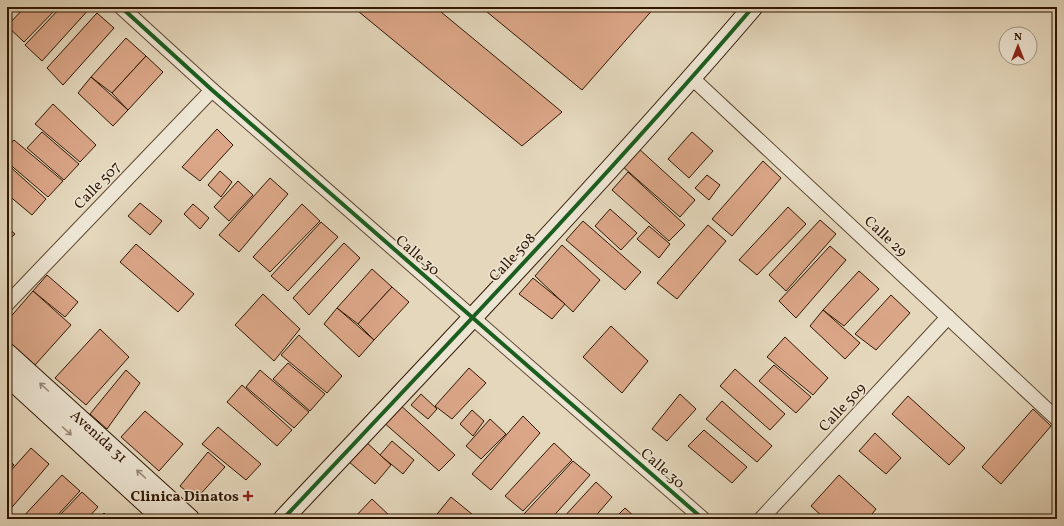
<svg xmlns="http://www.w3.org/2000/svg" width="1064" height="526" font-family="Vollkorn,serif">
	<style>
		.building { fill: #dba688; stroke: #301600 }
		.lines { fill: none; stroke-linecap: round; stroke-linejoin: round }
		.street-casing { stroke: #5d462f; stroke-width: 16 }
		.secondary-casing { stroke: #301600; stroke-width: 21 }
		.street { stroke: #ede5d3; stroke-width: 14 }
		.secondary { stroke: #ede5d3; stroke-width: 19 }
		.cycleway-casing { stroke: #ede5d3; stroke-width: 6 }
		.cycleway { stroke: #1b5e20; stroke-width: 4 }
		.oneway { stroke: #988874 }
		.poi-dot { fill: #8f2418; stroke: #ede5d3; stroke-width: 1.5 }
		.labels { text-anchor: middle; stroke-width: 3; stroke-linejoin: round; paint-order: stroke }
		.street-label { font-size: 15px; fill: #301600; stroke: #ede5d3 }
		.poi-label { font-size: 15px; font-weight: bold; fill: #301600; stroke: #ede5d3; text-anchor: end }
	</style>
	<rect width="100%" height="100%" fill="#e4d7bc"/>
	<filter id="stains"><feTurbulence type="fractalNoise" baseFrequency=".005" numOctaves="4"/><feColorMatrix values="0 0 0 0 .2 0 0 0 0 .09 0 0 0 0 .02 0 0 0 .5 -.17"/></filter>
	<radialGradient id="worn" r=".72"><stop offset=".6" stop-color="#630" stop-opacity="0"/><stop offset="1" stop-color="#630" stop-opacity=".3"/></radialGradient>
	<g class="building">
		<polygon points="25,7 58,7 24,42 7,26"/>
		<polygon points="61,7 91,7 42,61 25,45"/>
		<polygon points="353,7 435,7 562,112 522,146"/>
		<polygon points="481,7 655,7 582,90"/>
		<polygon points="97,13 114,28 63,85 47,68"/>
		<polygon points="126,38 146,56 112,93 91,77"/>
		<polygon points="146,56 163,72 128,110 112,93"/>
		<polygon points="91,77 128,110 113,126 78,93"/>
		<polygon points="53,104 96,145 80,162 35,124"/>
		<polygon points="217,129 233,145 200,181 182,167"/>
		<polygon points="42,132 79,164 64,180 27,148"/>
		<polygon points="692,132 713,151 689,178 668,159"/>
		<polygon points="14,140 63,181 48,197 7,162 7,148"/>
		<polygon points="638,148 695,200 680,217 622,166"/>
		<polygon points="763,161 781,178 732,236 712,219"/>
		<polygon points="7,164 46,199 32,215 7,194"/>
		<polygon points="220,171 232,182 221,197 208,185"/>
		<polygon points="628,172 685,225 669,241 612,190"/>
		<polygon points="707,175 720,185 709,200 695,188"/>
		<polygon points="270,178 288,194 239,252 219,235"/>
		<polygon points="238,181 253,195 229,221 214,207"/>
		<polygon points="140,203 162,221 150,235 128,216"/>
		<polygon points="193,204 209,218 200,229 184,214"/>
		<polygon points="302,204 320,221 270,272 253,257"/>
		<polygon points="788,207 806,224 757,275 739,260"/>
		<polygon points="610,209 637,233 621,250 595,226"/>
		<polygon points="820,220 836,234 786,291 769,275"/>
		<polygon points="583,221 641,272 625,290 566,240"/>
		<polygon points="321,222 338,237 288,291 271,276"/>
		<polygon points="708,225 726,241 677,299 657,283"/>
		<polygon points="649,226 670,244 659,258 637,239"/>
		<polygon points="7,227 15,234 7,242"/>
		<polygon points="344,243 360,258 309,315 293,298"/>
		<polygon points="136,244 194,294 178,312 120,262"/>
		<polygon points="562,245 600,280 573,312 535,276"/>
		<polygon points="830,246 846,260 796,318 779,301"/>
		<polygon points="372,269 392,287 358,324 337,308"/>
		<polygon points="859,271 879,289 844,326 823,310"/>
		<polygon points="47,275 78,302 65,317 33,291"/>
		<polygon points="533,278 565,304 552,319 519,294"/>
		<polygon points="392,287 409,302 374,340 358,324"/>
		<polygon points="33,291 71,325 35,365 7,340 7,321"/>
		<polygon points="263,294 300,329 274,361 235,325"/>
		<polygon points="891,295 910,313 876,350 855,334"/>
		<polygon points="337,308 374,340 359,357 324,324"/>
		<polygon points="823,310 860,343 845,359 810,326"/>
		<polygon points="611,326 648,361 622,393 583,357"/>
		<polygon points="100,329 129,357 86,405 55,378"/>
		<polygon points="299,335 342,376 327,393 281,355"/>
		<polygon points="785,337 828,378 813,395 767,357"/>
		<polygon points="288,363 325,394 310,411 273,379"/>
		<polygon points="774,365 811,397 796,413 759,381"/>
		<polygon points="469,368 486,383 452,419 435,406"/>
		<polygon points="735,369 785,414 770,430 720,386"/>
		<polygon points="126,370 140,383 107,429 90,414"/>
		<polygon points="260,370 309,412 294,428 246,387"/>
		<polygon points="242,385 292,430 277,446 227,402"/>
		<polygon points="421,394 437,409 428,419 411,405"/>
		<polygon points="680,394 696,409 667,441 652,429"/>
		<polygon points="908,396 965,448 949,465 892,414"/>
		<polygon points="722,401 772,446 757,462 706,419"/>
		<polygon points="398,403 455,455 439,471 382,421"/>
		<polygon points="1033,409 1051,426 1001,484 982,467"/>
		<polygon points="472,410 484,421 473,436 460,424"/>
		<polygon points="145,411 183,444 159,471 121,437"/>
		<polygon points="523,416 540,433 491,490 472,474"/>
		<polygon points="490,419 506,434 481,459 466,446"/>
		<polygon points="218,427 261,464 246,480 202,444"/>
		<polygon points="704,430 747,467 732,483 688,446"/>
		<polygon points="875,433 901,458 886,474 859,451"/>
		<polygon points="364,440 391,465 375,484 348,461"/>
		<polygon points="392,441 414,460 403,474 380,455"/>
		<polygon points="554,443 572,460 523,511 505,496"/>
		<polygon points="31,448 49,464 7,513 7,475"/>
		<polygon points="208,452 225,467 196,499 180,486"/>
		<polygon points="7,458 14,465 7,472"/>
		<polygon points="573,461 590,475 551,519 528,519 523,515"/>
		<polygon points="62,475 80,491 54,519 21,519"/>
		<polygon points="839,475 876,509 868,519 825,519 811,506"/>
		<polygon points="596,482 612,497 593,519 562,519"/>
		<polygon points="82,492 98,507 87,519 56,519"/>
		<polygon points="451,497 478,519 433,519"/>
		<polygon points="372,499 393,519 353,519"/>
		<polygon points="625,508 637,519 614,519"/>
		<polygon points="104,513 110,519 99,519"/>
	</g>
	<g class="lines">
		<g class="street-casing">
			<g id="street">
				<polyline points="121,7 212,90 703,519"/>
				<polyline points="692,78 1057,419"/>
				<polyline points="7,304 212,90"/>
				<polyline points="761,519 948,317"/>
			</g>
		</g>
		<g class="secondary-casing">
			<g id="secondary">
				<polyline points="7,353 190,519"/>
				<polyline points="7,376 163,519"/>
				<path d="M283 519C442 350 602 183 753 7"/>
			</g>
		</g>
		<use href="#street" class="street"/>
		<use href="#secondary" class="secondary"/>
		<g class="cycleway-casing">
			<g id="cycleway">
				<polyline points="121,7 212,90 703,519"/>
				<path d="M283 519C442 350 602 183 753 7"/>
			</g>
		</g>
		<use href="#cycleway" class="cycleway"/>
	</g>
	<defs><path id="oneway-shaft" d="M-6 0H5M1.5-3L5.5 0L1.5 3" fill="none" stroke-width="1.6" stroke-linecap="round" stroke-linejoin="round"/></defs>
	<g class="oneway">
		<use href="#oneway-shaft" transform="translate(44 387) rotate(-138)"/>
		<use href="#oneway-shaft" transform="translate(67 431) rotate(42)"/>
		<use href="#oneway-shaft" transform="translate(141 474) rotate(-138)"/>
	</g>
	<path class="poi-dot" d="M246 490h4v4h4v4h-4v4h-4v-4h-4v-4h4z"/>
	<g class="labels">
		<g class="street-label">
			<text transform="translate(97 185) rotate(-46)" y="5">Calle 507</text>
			<text transform="translate(886 236) rotate(43)" y="5">Calle 29</text>
			<text transform="translate(418 255) rotate(41)" y="5">Calle 30</text>
			<text transform="translate(512 257) rotate(-47)" y="5">Calle 508</text>
			<text transform="translate(842 407) rotate(-47)" y="5">Calle 509</text>
			<text transform="translate(99 436) rotate(42)" y="5">Avenida 31</text>
			<text transform="translate(663 468) rotate(41)" y="5">Calle 30</text>
		</g>
		<g class="poi-label">
			<text x="239" y="501">Clinica Dinatos</text>
		</g>
	</g>
	<rect width="1064" height="526" fill="none" stroke="#e4d7bc" stroke-width="24"/>
	<rect x="8" y="8" width="1048" height="510" fill="none" stroke="#301600" stroke-width="2"/>
	<rect x="12" y="12" width="1040" height="502" fill="none" stroke="#301600"/>
	<g transform="translate(1018 46)"><circle r="19" fill="#ede5d3" stroke="#a1927f"/>
	<path d="M0-3L7 15L0 10L-7 15Z" fill="#8f2418"/>
	<text y="-6" font-size="11" font-weight="bold" text-anchor="middle" fill="#301600">N</text>
	</g>
	<rect width="100%" height="100%" filter="url(#stains)"/>
	<rect width="100%" height="100%" fill="url(#worn)"/>
</svg>
